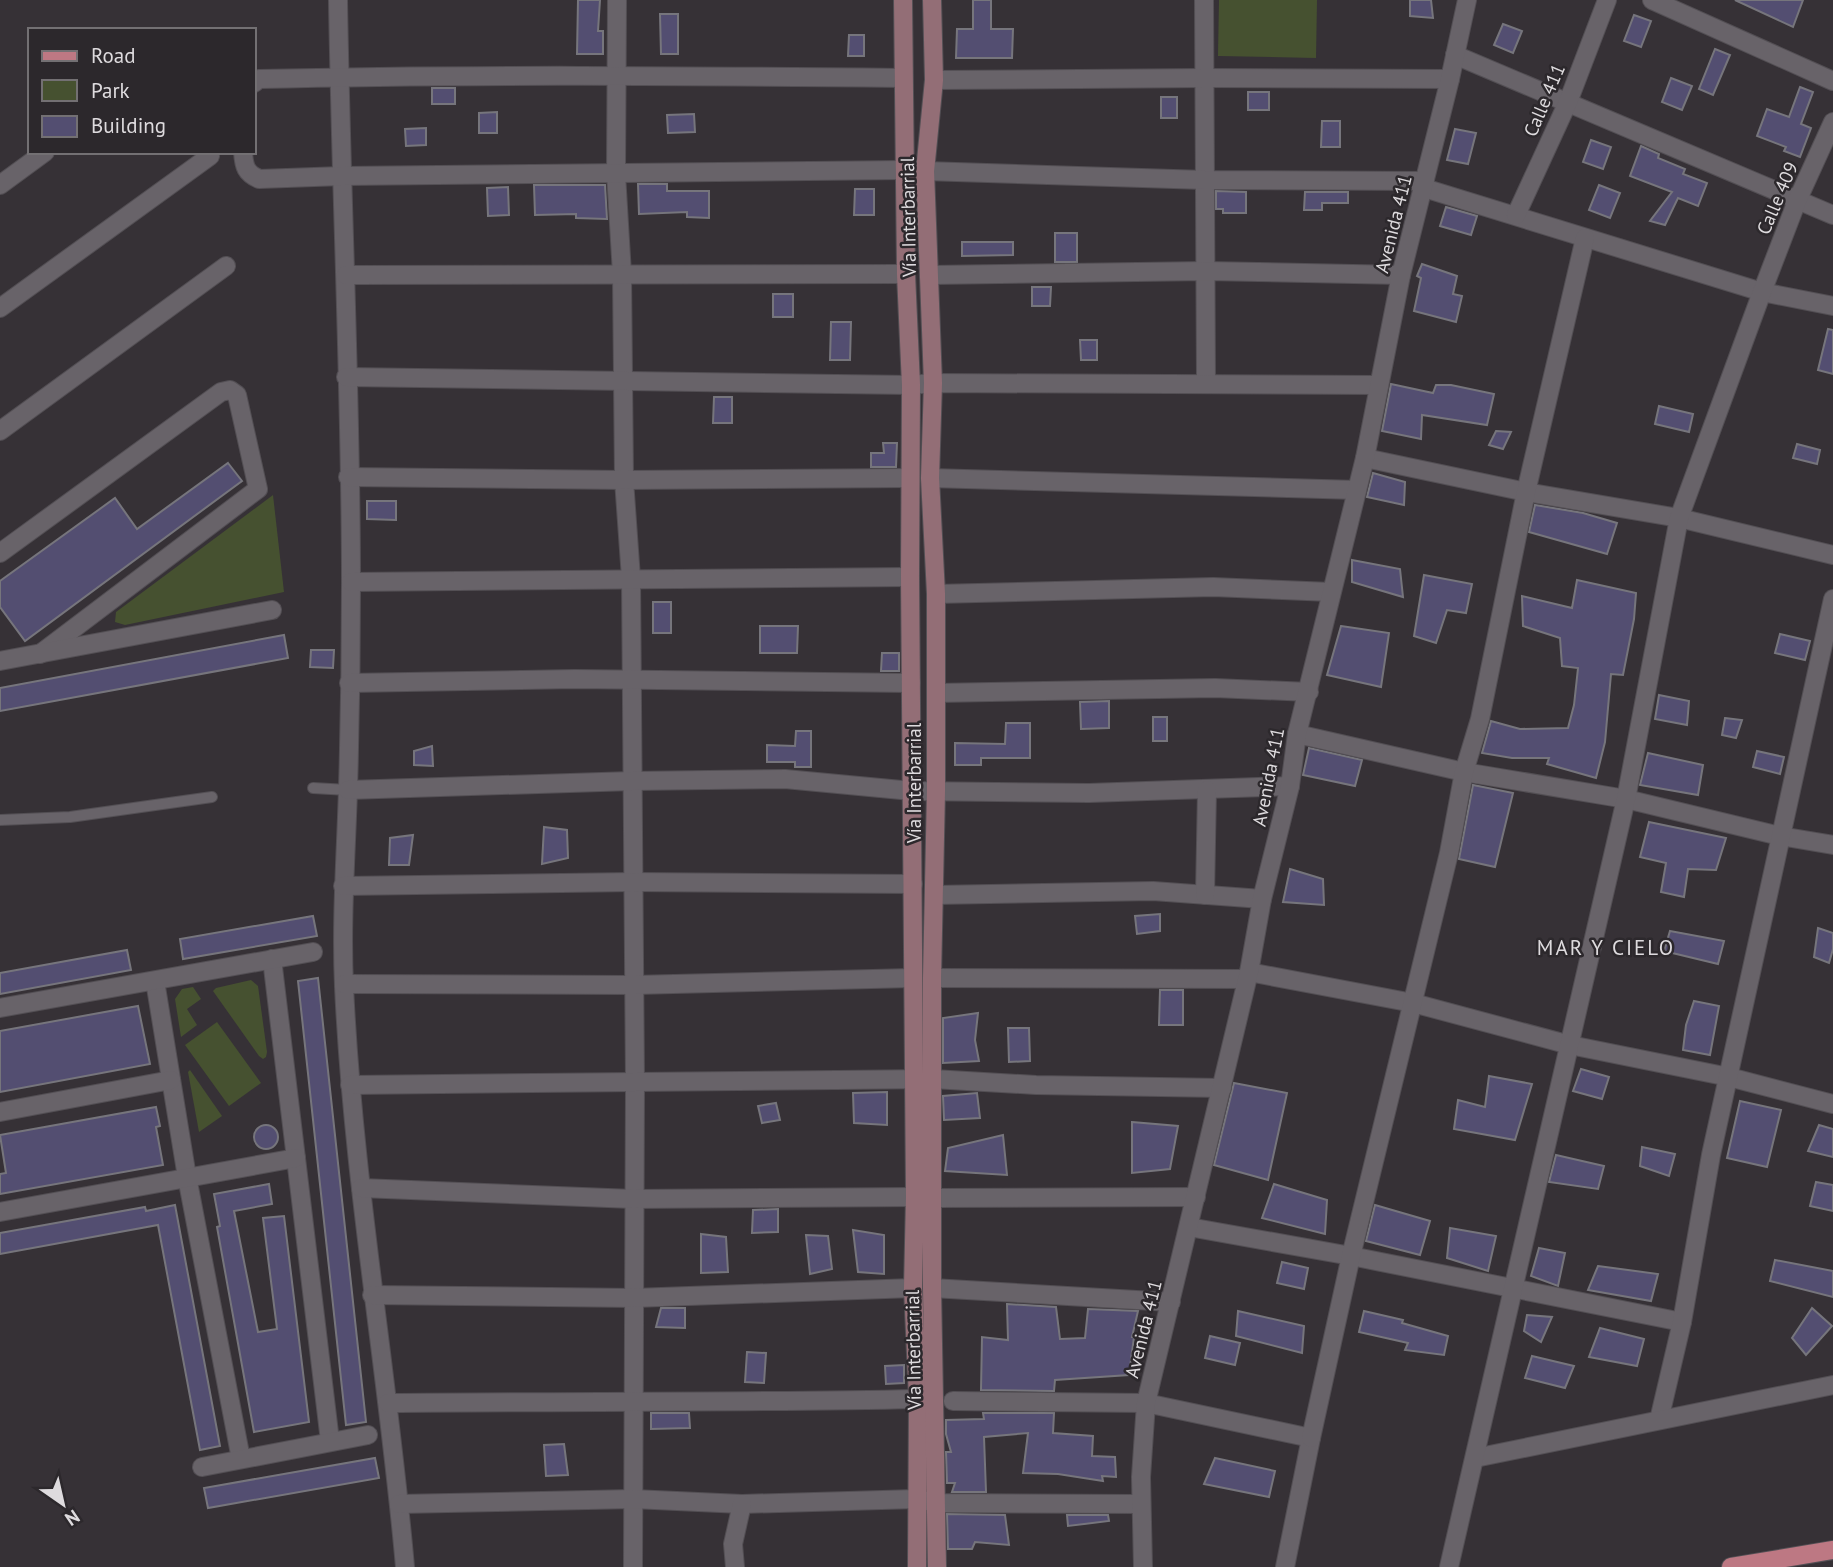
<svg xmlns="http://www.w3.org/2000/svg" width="1833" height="1567" font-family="'PT Sans',sans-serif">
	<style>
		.green { fill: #465130 }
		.building { fill: #534e71; stroke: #76757c; stroke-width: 2 }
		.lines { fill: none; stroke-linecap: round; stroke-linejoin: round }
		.service-casing { stroke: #534f54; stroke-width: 12 }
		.minor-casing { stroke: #534f54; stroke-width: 20 }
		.secondary-casing { stroke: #534f54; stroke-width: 20 }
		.primary-casing { stroke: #534f54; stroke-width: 20 }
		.service { stroke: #686369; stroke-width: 10 }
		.minor { stroke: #686369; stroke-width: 18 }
		.secondary { stroke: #936e76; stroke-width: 18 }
		.primary { stroke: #bd7883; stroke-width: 18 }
		.labels { text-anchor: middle; stroke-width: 5; stroke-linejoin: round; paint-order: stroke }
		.street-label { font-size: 19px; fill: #dedbde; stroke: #2c282c }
		.neighbourhood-label { font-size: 21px; letter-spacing: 2px; fill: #dedbde; stroke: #2c282c }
	</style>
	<rect width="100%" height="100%" fill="#363136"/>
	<g class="green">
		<polygon points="1219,0 1317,0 1316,58 1218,56"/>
		<polygon points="273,495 284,592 125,625 115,622 116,612"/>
		<polygon points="251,980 258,986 267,1052 266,1057 263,1059 259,1056 213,991 216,988"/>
		<polygon points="193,987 201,999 187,1009 197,1025 181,1037 175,999 182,989"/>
		<polygon points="217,1022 261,1083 229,1106 185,1045"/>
		<polygon points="190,1070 222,1116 199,1132 188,1072"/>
	</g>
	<g class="building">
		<polygon points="578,0 600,0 598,31 603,31 603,54 577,54"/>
		<polygon points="973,0 991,0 991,29 1013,29 1012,58 956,58 957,29 973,29"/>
		<polygon points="1410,0 1431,0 1433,18 1410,16"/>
		<polygon points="1735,0 1803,0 1793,27"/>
		<polygon points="660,14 678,14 678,54 661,54"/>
		<polygon points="1634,15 1651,21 1641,47 1624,41"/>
		<polygon points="1503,24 1522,31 1513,53 1494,45"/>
		<polygon points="849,35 864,35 864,56 848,56"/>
		<polygon points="1715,49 1730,55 1713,95 1699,89"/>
		<polygon points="1671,78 1692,86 1682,110 1662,102"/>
		<polygon points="1800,87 1813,92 1801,124 1811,128 1800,157 1784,151 1786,147 1757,136 1767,109 1789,117"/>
		<rect x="432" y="88" width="23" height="16"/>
		<rect x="1248" y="92" width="21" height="18"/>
		<rect x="1161" y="97" width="16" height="21"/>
		<polygon points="497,112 497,133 479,133 479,113"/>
		<polygon points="694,114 695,132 668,133 667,115"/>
		<polygon points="1322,121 1340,121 1340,147 1321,147"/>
		<polygon points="426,128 426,145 406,146 405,129"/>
		<polygon points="1455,129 1476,133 1468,164 1447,160"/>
		<polygon points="1591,140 1611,147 1603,169 1583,162"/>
		<polygon points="1641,146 1659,154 1658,158 1685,169 1683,174 1707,183 1698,206 1678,198 1665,225 1650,221 1672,192 1630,176"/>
		<polygon points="638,184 667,184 667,191 709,191 709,218 687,217 687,212 639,214"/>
		<polygon points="534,185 605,185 607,219 576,218 576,214 535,215"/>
		<polygon points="1599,185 1620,193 1610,218 1589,210"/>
		<polygon points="508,187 509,215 488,216 487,188"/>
		<polygon points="855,189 874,189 874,215 854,215"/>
		<polygon points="1216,191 1246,192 1246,213 1223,213 1223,209 1216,209"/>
		<polygon points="1305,192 1348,192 1348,203 1322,203 1322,210 1304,210"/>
		<polygon points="1446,207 1477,216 1471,235 1440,226"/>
		<rect x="1055" y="233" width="22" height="29"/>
		<polygon points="962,242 1013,242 1013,255 962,256"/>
		<polygon points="1422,264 1457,276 1453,294 1462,296 1456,322 1414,311 1421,278 1417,276"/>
		<polygon points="1032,287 1051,287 1050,306 1032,306"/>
		<rect x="773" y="294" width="20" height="23"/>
		<polygon points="831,322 851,322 850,360 830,360"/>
		<polygon points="1828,329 1833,330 1833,374 1818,370"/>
		<polygon points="1080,340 1097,340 1097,360 1081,360"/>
		<polygon points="1391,384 1433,393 1436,385 1451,385 1494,394 1487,425 1422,415 1421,439 1382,431"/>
		<polygon points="714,397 732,397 732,423 713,423"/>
		<polygon points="1659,406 1693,414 1689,432 1655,424"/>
		<polygon points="1496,431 1511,432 1503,449 1489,445"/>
		<polygon points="883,443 897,443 896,467 871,467 871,453 884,453"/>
		<polygon points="1797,444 1820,450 1817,464 1793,458"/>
		<polygon points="228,463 242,481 25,641 0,607 0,581 115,498 137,529"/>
		<polygon points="1373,473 1405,482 1404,505 1367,497"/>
		<polygon points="367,501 396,501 396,520 367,519"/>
		<polygon points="1535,505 1583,513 1617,523 1607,554 1529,532"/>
		<polygon points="1352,560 1400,569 1403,597 1352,582"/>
		<polygon points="1424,575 1472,584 1466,613 1447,610 1436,643 1414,636"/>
		<polygon points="1577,580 1636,593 1634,619 1623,675 1611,674 1605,742 1596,778 1547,764 1549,758 1512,758 1482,753 1491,721 1520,729 1568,728 1574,705 1578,668 1562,666 1560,638 1523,626 1522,596 1572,608"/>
		<rect x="653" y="602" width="18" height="31"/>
		<polygon points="760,626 798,626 797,653 760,653"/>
		<polygon points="1341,626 1389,633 1381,687 1327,675"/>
		<polygon points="1780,634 1810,641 1805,660 1775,653"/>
		<polygon points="284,635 288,658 0,711 0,688"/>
		<polygon points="311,650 334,650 333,668 310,667"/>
		<polygon points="882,653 899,653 899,671 881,671"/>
		<polygon points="1659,695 1689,701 1687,725 1655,719"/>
		<polygon points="1109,701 1109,728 1081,729 1080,702"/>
		<rect x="1153" y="717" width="14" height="24"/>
		<polygon points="1725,718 1742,720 1736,738 1722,735"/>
		<polygon points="1006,723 1030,723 1030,758 981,758 981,765 955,765 955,743 1005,744"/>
		<polygon points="796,731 811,731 811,767 795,767 795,762 767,762 767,745 795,746"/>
		<polygon points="432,746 433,766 414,765 414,751"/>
		<polygon points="1309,748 1362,760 1355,786 1303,775"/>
		<polygon points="1757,751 1784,757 1780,774 1753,767"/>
		<polygon points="1648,753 1703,765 1698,795 1640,785"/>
		<polygon points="1473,785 1513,793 1495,867 1459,859"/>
		<polygon points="1649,822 1726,838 1716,870 1688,869 1684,897 1661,892 1666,863 1640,857"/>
		<polygon points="544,827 567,830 568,858 542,864"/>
		<polygon points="413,835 409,865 389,865 390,838"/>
		<polygon points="1290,869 1323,879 1324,905 1283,902"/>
		<polygon points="1160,914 1160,931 1137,934 1135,916"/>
		<polygon points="313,916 317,936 183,959 180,939"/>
		<polygon points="1818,928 1833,933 1833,949 1829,963 1814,957"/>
		<polygon points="1670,931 1724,941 1718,964 1664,951"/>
		<polygon points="127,950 131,970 0,994 0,973"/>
		<polygon points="318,978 366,1422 346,1425 298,981"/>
		<polygon points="1160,990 1183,990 1183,1025 1159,1025"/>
		<polygon points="1694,1001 1719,1006 1710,1055 1683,1050 1686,1025"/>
		<polygon points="138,1006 150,1064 0,1092 0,1031"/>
		<polygon points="978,1013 975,1040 979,1061 943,1063 943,1018"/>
		<polygon points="1008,1028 1029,1028 1030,1061 1009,1062"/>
		<polygon points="1581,1069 1609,1077 1602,1099 1573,1091"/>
		<polygon points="1489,1076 1532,1084 1515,1140 1454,1129 1458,1100 1485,1107"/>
		<polygon points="1234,1083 1287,1093 1268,1180 1214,1165"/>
		<polygon points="887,1092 887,1125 854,1123 853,1093"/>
		<polygon points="977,1093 980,1118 944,1120 943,1096"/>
		<polygon points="1740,1101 1781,1110 1767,1167 1727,1158"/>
		<polygon points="776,1103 780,1120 762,1123 758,1106"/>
		<polygon points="156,1107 160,1126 156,1127 163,1165 0,1194 0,1174 6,1173 0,1135"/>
		<polygon points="1132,1122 1178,1126 1170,1169 1132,1173"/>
		<polygon points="1819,1125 1833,1129 1833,1157 1808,1151"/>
		<circle cx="266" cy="1137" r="12"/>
		<polygon points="1003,1135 1007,1175 945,1171 948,1148"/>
		<polygon points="1642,1147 1675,1154 1669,1176 1640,1166"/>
		<polygon points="1556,1155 1604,1166 1598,1189 1549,1182"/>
		<polygon points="1816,1182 1833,1185 1833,1211 1810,1206"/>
		<polygon points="269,1184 272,1204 234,1211 258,1332 277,1329 263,1218 284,1216 309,1422 254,1432 217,1227 220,1226 214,1194"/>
		<polygon points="1274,1184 1327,1200 1325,1234 1262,1218"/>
		<polygon points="175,1205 220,1446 200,1450 158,1225 0,1254 0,1233 145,1207 146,1211"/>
		<polygon points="1375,1205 1430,1221 1420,1255 1366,1241"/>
		<polygon points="778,1209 778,1232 752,1233 753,1210"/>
		<polygon points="1450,1228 1496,1236 1488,1271 1447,1258"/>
		<polygon points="853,1230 884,1235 884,1274 858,1272"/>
		<polygon points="701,1234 726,1237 728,1272 701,1273"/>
		<polygon points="806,1235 828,1236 832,1269 810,1274"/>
		<polygon points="1539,1248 1565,1253 1558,1286 1531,1276"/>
		<polygon points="1775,1260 1833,1271 1833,1297 1770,1281"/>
		<polygon points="1282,1262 1308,1268 1304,1289 1277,1283"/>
		<polygon points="1598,1266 1658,1274 1651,1301 1588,1290"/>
		<polygon points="1007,1304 1056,1307 1060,1339 1085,1338 1088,1309 1138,1311 1132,1337 1134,1337 1129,1375 1055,1380 1054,1391 981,1390 982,1337 1008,1340"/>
		<polygon points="661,1308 685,1308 685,1328 656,1327"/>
		<polygon points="1812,1308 1832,1326 1806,1355 1792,1338"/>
		<polygon points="1238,1311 1304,1326 1302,1353 1236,1336"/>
		<polygon points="1364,1311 1403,1320 1402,1323 1448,1336 1444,1355 1405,1350 1408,1343 1359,1332"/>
		<polygon points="1527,1315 1552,1317 1541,1342 1524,1331"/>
		<polygon points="1600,1328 1644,1339 1637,1366 1589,1357"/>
		<polygon points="1210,1336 1240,1343 1235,1365 1205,1358"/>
		<polygon points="747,1352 766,1353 764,1383 745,1382"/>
		<polygon points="1532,1356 1574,1366 1565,1388 1525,1378"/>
		<polygon points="904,1365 904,1383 886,1384 885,1366"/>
		<polygon points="651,1413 689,1413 690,1428 651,1429"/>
		<polygon points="983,1413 1054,1413 1053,1433 1093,1436 1092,1456 1115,1457 1116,1477 1102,1476 1103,1481 1058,1474 1023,1473 1028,1433 984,1437 986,1492 952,1492 955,1483 947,1483 946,1452 951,1452 946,1434 946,1420 984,1419"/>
		<polygon points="564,1444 568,1475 546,1476 544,1445"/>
		<polygon points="375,1458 379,1478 208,1508 204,1488"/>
		<polygon points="1215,1458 1275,1471 1269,1497 1204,1484"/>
		<polygon points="947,1514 1005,1515 1009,1545 975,1542 972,1549 948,1549"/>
		<polygon points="1067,1515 1108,1515 1109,1521 1068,1526"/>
	</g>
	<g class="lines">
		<g class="service-casing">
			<g id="service">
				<polyline points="313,788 348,790"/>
				<polyline points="0,820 70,817 212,797"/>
			</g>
		</g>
		<g class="minor-casing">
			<g id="minor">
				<path d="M338 0C341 195 351 389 351 584 351 652 350 721 348 789 346 855 341 920 344 986 353 1181 388 1373 405 1567"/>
				<polyline points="617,0 616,174 622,274 624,480 631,578 635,1084 633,1567"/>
				<polyline points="1204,0 1206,383"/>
				<polyline points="1652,0 1833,81"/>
				<polyline points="1455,55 1833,215"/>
				<polyline points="934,80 1205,78 1450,79"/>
				<path d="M254 83 259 79C473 74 688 76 902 78"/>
				<path d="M243 152C244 167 246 173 259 179L342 176 904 170"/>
				<polyline points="925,171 1205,180 1425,181"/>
				<polyline points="0,185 45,152"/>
				<polyline points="1424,188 1762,292 1833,306"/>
				<polyline points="1516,215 1568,102 1607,0"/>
				<polyline points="346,275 906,274"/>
				<polyline points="930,275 1206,271 1401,275"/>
				<polyline points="0,308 210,156"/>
				<polyline points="346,377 911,385 933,383 1379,385"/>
				<polyline points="0,431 226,266"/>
				<polyline points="1365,458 1526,492 1679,518 1833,555"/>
				<polyline points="348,477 624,480 910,478"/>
				<polyline points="930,478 1357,490"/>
				<polyline points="0,553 221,392 230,390 237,395 258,489 40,654"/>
				<polyline points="351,582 910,577"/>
				<polyline points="936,594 1213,587 1331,592"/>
				<polyline points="0,661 272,610"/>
				<polyline points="349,683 575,679 911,683"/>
				<polyline points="936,693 1215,688 1309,692"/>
				<polyline points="1297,734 1464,772 1626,799 1780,836 1833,845"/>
				<polyline points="348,790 632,781 785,779 912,791 1089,793 1290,786"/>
				<polyline points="343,886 633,882 913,884"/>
				<polyline points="934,895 1153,891 1262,899"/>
				<polyline points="1205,895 1207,790"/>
				<polyline points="272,959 330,1441"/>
				<polyline points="1249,972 1413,1003 1570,1045 1729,1077 1833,1104"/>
				<polyline points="932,978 1247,979"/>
				<polyline points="155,981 187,1177 241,1459"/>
				<polyline points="344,984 634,985 912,978"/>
				<polyline points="0,1008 313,952"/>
				<polyline points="350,1085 933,1079 1036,1085 1222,1088"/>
				<polyline points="0,1112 171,1080"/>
				<polyline points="361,1188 633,1199 915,1197"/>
				<polyline points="934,1198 1196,1197"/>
				<polyline points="0,1212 296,1158"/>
				<polyline points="1189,1227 1351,1256 1682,1322"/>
				<polyline points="932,1288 1171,1302"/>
				<polyline points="372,1295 634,1298 913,1288"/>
				<polyline points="953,1401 1146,1403 1311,1438 1285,1567"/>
				<path d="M388 1403C565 1401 741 1403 918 1399"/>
				<polyline points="1659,1420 1682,1322 1711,1155 1833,599"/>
				<polyline points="1311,1438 1351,1256 1449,853 1464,772 1480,719 1526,492 1585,238"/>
				<polyline points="1475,1458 1833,1385"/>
				<polyline points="202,1467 368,1435"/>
				<polyline points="399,1504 633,1499 742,1504 916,1499 937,1503 1141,1504"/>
				<polyline points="735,1567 733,1544 742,1504"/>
				<polyline points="1143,1567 1141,1477 1146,1403 1249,972 1262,899 1290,786 1297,734 1365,458 1401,275 1450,79 1467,0"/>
				<polyline points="1449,1567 1626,799 1679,518 1762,292 1797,201 1833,122"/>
			</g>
		</g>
		<g class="secondary-casing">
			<g id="secondary">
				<polyline points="903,0 906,274 911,385 910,577 915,1197 913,1288 918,1399 917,1567"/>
				<polyline points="932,0 934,80 925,171 933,383 930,478 936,594 936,791 932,978 932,1288 937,1567"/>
			</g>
		</g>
		<g class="primary-casing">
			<polyline id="primary" points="1731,1567 1833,1550"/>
		</g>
		<use href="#service" class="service"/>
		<use href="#minor" class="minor"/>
		<use href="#secondary" class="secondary"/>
		<use href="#primary" class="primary"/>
	</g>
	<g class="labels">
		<g class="street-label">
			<text transform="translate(1544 100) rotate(-67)" y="7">Calle 411</text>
			<text transform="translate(1777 198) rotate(-67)" y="7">Calle 409</text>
			<text transform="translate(908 217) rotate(-91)" y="7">Vía Interbarrial</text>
			<text transform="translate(1393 224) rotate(-76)" y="7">Avenida 411</text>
			<text transform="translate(1268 777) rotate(-79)" y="7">Avenida 411</text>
			<text transform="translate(914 783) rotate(-90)" y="7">Vía Interbarrial</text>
			<text transform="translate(1143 1329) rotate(-76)" y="7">Avenida 411</text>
			<text transform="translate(913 1350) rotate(-91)" y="7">Vía Interbarrial</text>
		</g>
		<g class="neighbourhood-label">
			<text x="1606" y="955">MAR Y CIELO</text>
		</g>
	</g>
	<rect x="28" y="28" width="228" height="126" fill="#2c282c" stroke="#737073" stroke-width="2"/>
	<rect x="42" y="51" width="35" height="10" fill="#bd7883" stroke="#737073" stroke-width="2"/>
	<text x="91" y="63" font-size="21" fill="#dedbde">Road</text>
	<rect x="42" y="80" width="35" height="21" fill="#465130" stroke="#737073" stroke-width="2"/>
	<text x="91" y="98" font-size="21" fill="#dedbde">Park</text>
	<rect x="42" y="116" width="35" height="21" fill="#534e71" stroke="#737073" stroke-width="2"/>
	<text x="91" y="133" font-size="21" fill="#dedbde">Building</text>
	<g transform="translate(63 1504) rotate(146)" stroke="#2c282c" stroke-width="5" paint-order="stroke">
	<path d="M0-5L12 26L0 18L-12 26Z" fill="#dedbde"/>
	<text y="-10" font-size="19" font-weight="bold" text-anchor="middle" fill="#dedbde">N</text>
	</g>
</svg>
